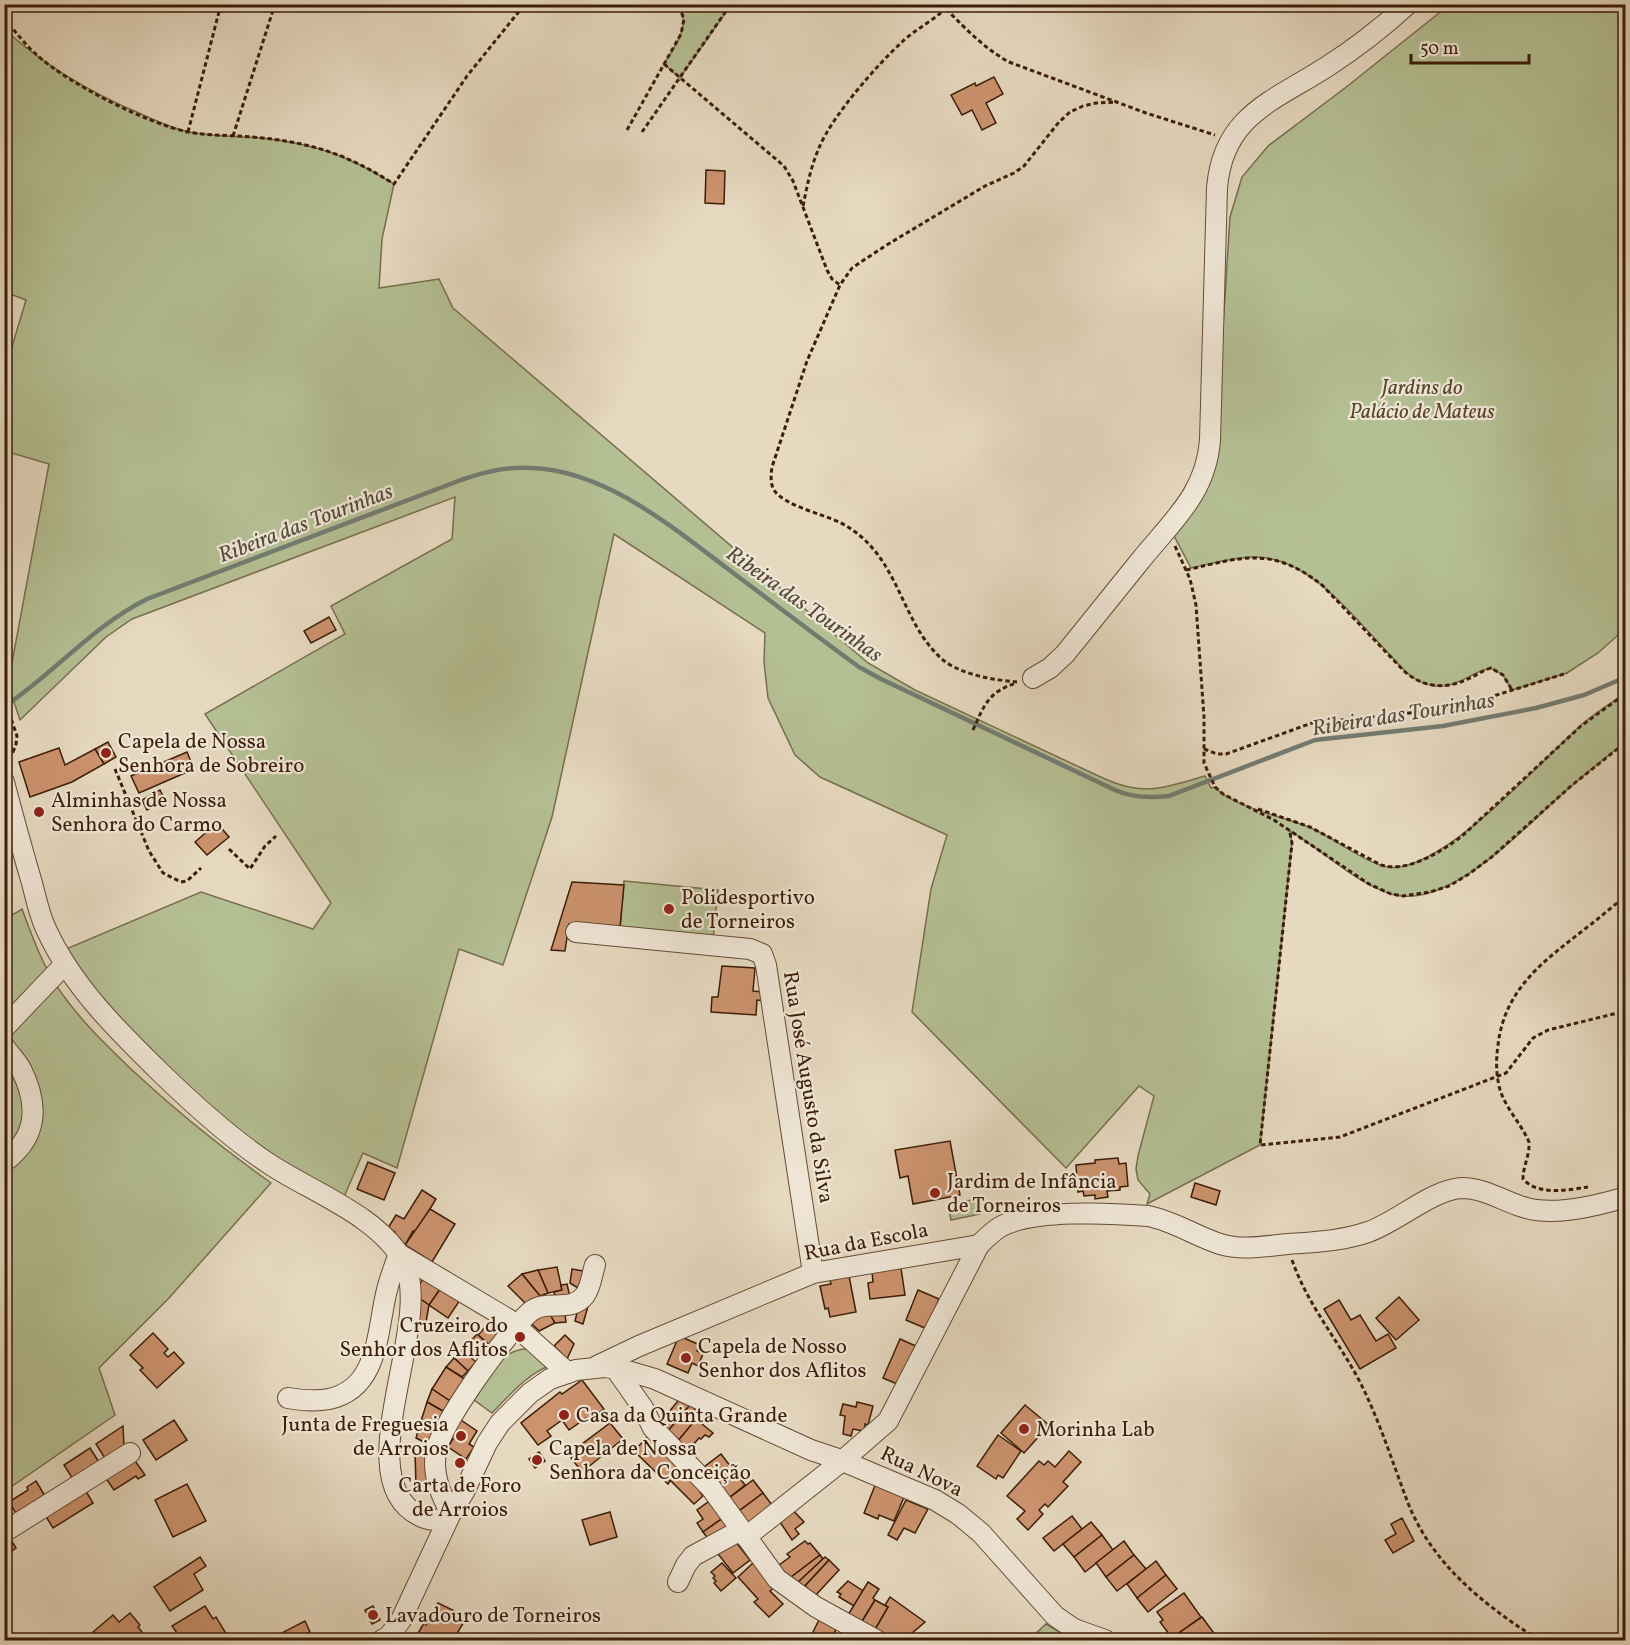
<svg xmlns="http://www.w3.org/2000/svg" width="1630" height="1645" font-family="Vollkorn,serif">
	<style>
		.green { fill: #b4bf93; stroke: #786e4d; stroke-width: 1.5 }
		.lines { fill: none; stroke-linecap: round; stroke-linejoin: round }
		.stream { stroke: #737b71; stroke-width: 4.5 }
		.building { fill: #cb936e; stroke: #3c1d07; stroke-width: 1.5 }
		.minor-casing { stroke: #664c35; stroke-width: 22 }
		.path { stroke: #3c1d07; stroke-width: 3; stroke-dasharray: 4.5 3; stroke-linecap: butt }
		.minor { stroke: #efe6d6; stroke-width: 20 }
		.poi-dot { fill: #8f2418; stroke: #efe6d6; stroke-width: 2 }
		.labels { text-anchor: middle; stroke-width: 4.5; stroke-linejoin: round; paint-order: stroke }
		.park-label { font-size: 21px; font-style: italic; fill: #5a462a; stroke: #efe6d6 }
		.poi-label { font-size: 21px; fill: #3c1d07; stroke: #efe6d6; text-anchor: start }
		.street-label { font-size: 21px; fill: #3c1d07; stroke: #efe6d6 }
		.water-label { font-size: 22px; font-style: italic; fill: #574c3c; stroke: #efe6d6 }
	</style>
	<rect width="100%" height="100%" fill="#e6d9c0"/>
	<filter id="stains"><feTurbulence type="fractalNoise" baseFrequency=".00333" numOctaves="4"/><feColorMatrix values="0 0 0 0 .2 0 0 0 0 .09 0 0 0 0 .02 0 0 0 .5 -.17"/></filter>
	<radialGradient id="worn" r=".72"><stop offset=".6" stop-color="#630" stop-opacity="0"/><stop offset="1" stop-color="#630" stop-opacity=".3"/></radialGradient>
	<g class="green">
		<path d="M678 5H731L680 78 664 64C675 46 692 25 678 5Z"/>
		<path d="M1447 5H1625V629L1598 653 1567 673 1512 690 1503 675 1491 668C1470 672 1459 688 1435 686 1416 684 1403 670 1391 656 1356 620 1310 556 1254 557 1233 557 1212 564 1191 568L1173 534 1214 470 1230 217 1242 177 1268 146 1345 88 1439 13Z"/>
		<path d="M4 29C44 65 89 92 139 113 154 120 169 127 185 131 211 137 237 136 262 138 316 144 349 156 394 184L382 239 379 288 439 279 453 308 868 663 915 690 1105 779C1146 797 1165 787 1205 776L1211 788 1215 787C1232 807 1285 817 1311 828 1335 838 1364 863 1388 867 1440 875 1542 760 1580 726 1594 714 1609 704 1625 694L1620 674 1625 671V742C1603 760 1580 778 1559 797 1521 831 1447 911 1391 894 1353 882 1323 850 1290 831L1292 843 1260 1145 1147 1204 1150 1194 1138 1180 1136 1169 1138 1156 1154 1096 1139 1086 1066 1168 912 1012 931 889 947 835 820 777 795 755 768 698 764 662 765 633 614 534 552 817 503 965 459 949 397 1168 363 1153 344 1197 267 1154 198 1097 108 1007 66 949 201 892 313 929 331 903 205 714 345 634 331 606 452 539 455 497 132 619 106 637 20 720 8 684 49 464 5 451V370L26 300 5 292Z"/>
		<polygon points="624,881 718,890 713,939 620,930"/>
		<path d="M22 909C32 936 42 964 58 988 79 1019 105 1044 132 1070 176 1111 222 1148 271 1183L169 1298 99 1368 115 1415 5 1491 4 920Z"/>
		<polygon points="977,1199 980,1214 951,1220 948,1204"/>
		<path d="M525 1349 531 1350 549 1366C527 1374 508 1397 492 1413L470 1397C485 1378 499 1351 525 1349Z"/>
		<polygon points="1046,1624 1073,1640 1029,1640"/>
	</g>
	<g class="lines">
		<path class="stream" d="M4 707C54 673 93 626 147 599L461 480C484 472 508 466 532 468 606 471 672 527 728 569 772 602 815 635 859 667L881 679 1115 790C1132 798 1151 798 1169 796L1315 740 1443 726 1536 708 1584 695 1626 677"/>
	</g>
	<g class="building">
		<polygon points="994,77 1003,94 986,103 996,123 982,130 972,110 962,115 951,95 975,83 976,86"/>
		<polygon points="706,170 725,171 724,204 705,203"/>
		<polygon points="329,617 336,630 311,643 304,631"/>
		<polygon points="108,742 116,757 104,764 95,749"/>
		<polygon points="59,748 65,765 95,749 104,764 72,782 30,797 19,762"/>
		<polygon points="187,752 194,769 139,793 131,776"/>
		<polygon points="160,790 165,800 147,810 142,800"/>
		<polygon points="217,823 229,837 207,855 195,842"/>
		<polygon points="572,882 624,885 620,927 608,929 569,924 565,951 551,950"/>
		<polygon points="722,966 755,968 753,991 765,992 765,1001 757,1000 756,1015 711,1012 712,997 718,997"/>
		<polygon points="950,1141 960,1195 913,1204 908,1176 900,1178 895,1150"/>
		<polygon points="1118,1158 1119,1164 1126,1163 1128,1186 1120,1187 1120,1190 1107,1191 1108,1197 1095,1199 1095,1195 1084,1196 1083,1191 1078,1192 1076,1165 1095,1163 1095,1160"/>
		<polygon points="368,1162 395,1173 384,1200 357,1189"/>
		<polygon points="1195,1183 1220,1191 1216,1205 1191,1197"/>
		<polygon points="422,1190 436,1199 416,1232 413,1231 405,1245 392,1237 395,1232 388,1228 396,1215 404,1219"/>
		<polygon points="430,1209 455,1224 432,1262 405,1245"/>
		<polygon points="557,1267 562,1290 548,1293 538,1270"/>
		<polygon points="901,1268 905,1295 870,1299 868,1283 873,1282 872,1272"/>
		<polygon points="572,1269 589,1272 583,1291 570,1283"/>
		<polygon points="538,1270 548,1293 540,1296 522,1274"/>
		<polygon points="427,1273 443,1285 429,1305 413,1294"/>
		<polygon points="522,1274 540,1296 529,1307 508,1286"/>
		<polygon points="849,1276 856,1312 830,1317 828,1308 825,1309 820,1286 831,1284 830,1280"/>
		<polygon points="567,1284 571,1302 556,1302 554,1292 562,1290 561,1285"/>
		<polygon points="443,1285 462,1297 448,1318 429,1305"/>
		<polygon points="918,1290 939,1299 927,1329 906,1320"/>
		<polygon points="413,1294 429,1305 425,1328 410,1320"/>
		<polygon points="1399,1297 1419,1320 1396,1340 1376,1318"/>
		<polygon points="590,1299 583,1324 575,1321 579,1304"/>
		<polygon points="1339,1300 1351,1320 1360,1315 1376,1341 1388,1334 1396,1348 1360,1369 1324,1309"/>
		<polygon points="546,1306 555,1323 539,1331 526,1318"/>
		<polygon points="564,1307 566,1322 555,1323 547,1309"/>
		<polygon points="496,1315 511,1328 491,1346 478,1335"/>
		<polygon points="153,1333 168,1349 164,1353 168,1357 174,1352 184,1363 157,1388 140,1370 143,1368 130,1355"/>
		<polygon points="477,1334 492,1348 483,1358 467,1345"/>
		<polygon points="565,1335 574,1344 567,1359 554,1346"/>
		<polygon points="679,1336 700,1345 697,1351 703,1354 698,1366 692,1363 688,1373 667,1364"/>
		<polygon points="900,1339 918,1347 902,1386 883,1378"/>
		<polygon points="462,1350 476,1362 468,1371 454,1358"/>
		<polygon points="454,1358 468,1371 462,1377 446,1367"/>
		<polygon points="446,1367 471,1383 456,1405 432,1389"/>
		<polygon points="582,1380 604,1409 588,1421 586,1418 569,1430 562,1420 547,1431 551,1436 538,1445 521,1423 560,1392 562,1394"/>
		<polygon points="432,1389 456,1405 450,1415 427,1402"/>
		<polygon points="682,1396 691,1404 667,1432 659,1424"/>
		<polygon points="427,1402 448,1414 437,1426 421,1421"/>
		<polygon points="857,1402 873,1406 868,1425 865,1424 864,1431 853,1429 851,1436 843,1434 845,1416 840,1415 843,1404 856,1407"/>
		<polygon points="690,1405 701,1414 677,1442 667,1432"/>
		<polygon points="1025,1405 1049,1425 1024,1453 1001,1433"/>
		<polygon points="455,1416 477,1431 469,1444 474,1447 466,1459 448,1447 453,1439 444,1433"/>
		<polygon points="696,1419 713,1433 709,1437 705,1435 701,1439 699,1438 688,1451 677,1442"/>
		<polygon points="174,1420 187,1440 156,1460 143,1440"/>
		<polygon points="421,1421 437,1426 436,1448 416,1438"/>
		<polygon points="610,1423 623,1439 582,1472 571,1458 585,1448 582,1444"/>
		<polygon points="123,1426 124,1447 106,1460 96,1444"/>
		<polygon points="651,1433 682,1464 668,1478 670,1481 668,1484 634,1451"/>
		<polygon points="998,1435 1021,1451 1003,1478 998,1475 996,1479 977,1466"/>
		<polygon points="90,1448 102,1467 76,1484 64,1465"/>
		<polygon points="1069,1451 1081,1462 1063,1482 1068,1486 1048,1507 1045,1504 1039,1510 1043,1514 1028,1530 1017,1519 1025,1511 1007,1496 1039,1461 1044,1465 1048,1461 1055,1467"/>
		<polygon points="539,1452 545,1461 535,1468 529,1459"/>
		<polygon points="415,1453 431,1453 431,1484 416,1484"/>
		<polygon points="721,1454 731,1467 714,1480 704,1467"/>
		<polygon points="133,1458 145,1475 138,1479 136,1476 114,1490 103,1474"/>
		<polygon points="682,1464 706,1487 700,1492 703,1496 694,1504 668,1478"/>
		<polygon points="731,1467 745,1485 729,1498 714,1480"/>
		<polygon points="753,1480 763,1493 739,1511 729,1498"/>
		<polygon points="36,1481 48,1501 19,1518 9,1502 28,1490 27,1487"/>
		<polygon points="876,1483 904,1497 894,1521 879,1515 878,1519 864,1513"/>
		<polygon points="187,1484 206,1521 173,1537 155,1500"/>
		<polygon points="84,1488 93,1503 53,1528 42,1510"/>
		<polygon points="763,1493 775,1509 751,1527 739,1511"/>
		<polygon points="715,1497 728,1514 703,1532 697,1523 703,1519 697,1510"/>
		<polygon points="906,1500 928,1509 915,1533 904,1528 897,1540 888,1535"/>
		<polygon points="788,1505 804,1522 795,1529 799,1534 792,1540 776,1516"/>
		<polygon points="610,1512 617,1537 590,1545 582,1520"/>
		<polygon points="1072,1516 1082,1529 1054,1551 1043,1538"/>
		<polygon points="723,1518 733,1531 711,1543 703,1532"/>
		<polygon points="1402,1518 1414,1541 1393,1553 1385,1540 1396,1534 1391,1524"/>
		<polygon points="1091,1522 1102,1535 1074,1557 1063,1544"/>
		<polygon points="8,1535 16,1548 4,1556 4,1537"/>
		<polygon points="1102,1535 1113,1550 1085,1572 1074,1557"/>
		<polygon points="735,1541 750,1560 733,1573 718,1554"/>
		<polygon points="805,1541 808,1544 810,1543 820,1555 786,1581 775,1568 790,1557 787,1554"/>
		<polygon points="1124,1541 1134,1555 1106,1577 1096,1563"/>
		<polygon points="820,1555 823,1559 794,1586 786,1581"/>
		<polygon points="1134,1555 1146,1569 1117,1591 1106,1577"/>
		<polygon points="200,1557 206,1566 194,1574 203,1590 170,1611 154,1587"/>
		<polygon points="825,1557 829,1560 801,1590 794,1586"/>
		<polygon points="829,1560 839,1570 815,1596 805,1586"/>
		<polygon points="1156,1561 1166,1575 1137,1598 1127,1584"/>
		<polygon points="722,1563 736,1578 721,1591 714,1583 716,1581 713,1578 715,1576 711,1572"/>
		<polygon points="753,1563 775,1587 770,1591 783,1604 769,1617 754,1602 758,1599 738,1577"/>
		<polygon points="1166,1575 1177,1589 1148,1612 1137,1598"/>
		<polygon points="848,1581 863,1591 854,1606 839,1597 841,1594 837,1592"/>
		<polygon points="868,1582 879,1589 873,1598 875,1600 861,1623 848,1615"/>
		<polygon points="1184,1593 1201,1617 1172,1638 1160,1622 1163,1620 1157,1612"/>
		<polygon points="890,1597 925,1622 904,1640 893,1640 874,1631 888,1607 885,1605"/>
		<polygon points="875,1600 888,1607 874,1631 861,1623"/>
		<polygon points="438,1603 467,1617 453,1640 426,1640 417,1635 424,1623 426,1625"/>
		<polygon points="205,1606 213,1619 216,1617 230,1640 182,1640 172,1626"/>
		<polygon points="373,1606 380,1620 372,1624 365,1610"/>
		<polygon points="130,1613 140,1625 138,1627 146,1637 142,1640 100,1640 93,1632 113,1615 119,1622"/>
		<polygon points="1202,1617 1219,1640 1180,1640 1176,1635"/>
		<polygon points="820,1618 837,1628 830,1640 809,1640"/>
		<polygon points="305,1621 310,1632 293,1640 273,1640 272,1638"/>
	</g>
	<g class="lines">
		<g class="minor-casing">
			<g id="minor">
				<path d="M1033 678 1050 668 1065 654C1090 623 1115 592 1140 561 1172 521 1206 494 1210 440L1217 188C1223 115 1274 101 1328 66 1356 48 1383 27 1408 4"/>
				<path d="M4 782C13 816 22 849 32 883 36 898 39 914 46 929 72 986 117 1030 161 1073 195 1106 231 1139 271 1165 312 1192 381 1217 404 1263 435 1322 345 1480 420 1516 432 1522 441 1521 451 1513"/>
				<polyline points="576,932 750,949 762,954 766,965 813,1273"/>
				<polyline points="4,1028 65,964"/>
				<path d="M4 1046C9 1054 16 1060 21 1069 39 1105 38 1137 4 1162"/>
				<path d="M979 1245C985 1239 992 1232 1000 1227 1032 1209 1111 1213 1148 1216 1174 1221 1195 1236 1220 1244 1242 1251 1265 1246 1288 1244 1315 1242 1342 1241 1368 1232 1397 1222 1433 1189 1462 1188 1484 1188 1503 1201 1523 1207 1553 1217 1596 1206 1626 1197"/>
				<polyline points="597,1366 639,1346 813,1273 979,1245 888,1421 842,1461 746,1537"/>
				<polyline points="615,1368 643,1408 653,1428 711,1488 777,1579 816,1607 876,1640"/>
				<path d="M288 1398C301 1400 315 1402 329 1399 378 1389 377 1333 386 1294 389 1280 394 1267 399 1254L508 1319 568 1373"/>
				<path d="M451 1513C440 1494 432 1473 436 1452 441 1423 507 1332 530 1312 546 1298 571 1314 585 1295 591 1287 592 1274 595 1265"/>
				<polyline points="4,1532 130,1453"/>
				<polyline points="678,1582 686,1565 693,1556 741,1530"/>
				<polyline points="382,1640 389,1636 401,1620 451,1513 464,1492 487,1443 500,1423 530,1393 550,1379 576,1370 605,1367 624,1370 655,1379 811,1450 838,1459 935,1500 958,1514 981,1533 1055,1616 1074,1629 1105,1640"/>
			</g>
		</g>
		<g class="path">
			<path d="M946 9C966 29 985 49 1009 62L1146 113 1215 135"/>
			<path d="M4 18C15 31 25 45 38 56 71 85 146 123 188 132 210 136 231 135 252 137 310 142 345 153 394 184L467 76 525 4"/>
			<polyline points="664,64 784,166 793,181 827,270 832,279 840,285"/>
			<polyline points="627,130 681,34 684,19 678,4"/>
			<polyline points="188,132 221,4"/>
			<polyline points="642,132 731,4"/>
			<polyline points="233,136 275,4"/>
			<path d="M803 206C807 186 811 166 819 148 832 116 877 65 902 42 915 29 939 18 949 4"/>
			<polyline points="1175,546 1190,579 1196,605 1204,717 1204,763 1215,787 1223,794 1274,820 1369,884 1391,894 1403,896 1430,892 1449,886 1469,874 1493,856 1571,786 1626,742"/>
			<path d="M1186 570C1243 557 1272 546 1322 585L1404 671C1423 688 1447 690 1470 678 1477 675 1483 670 1491 668L1503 675 1512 690"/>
			<path d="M1017 682C994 680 962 675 943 660 898 621 901 553 839 522 822 514 783 505 774 490 770 483 771 475 772 467L807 361 840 285 852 268 885 246 985 186 1014 173 1024 166 1059 122 1070 112 1083 106 1096 103 1117 102"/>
			<polyline points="4,698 17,736 16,744 13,752 4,756"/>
			<path d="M973 730C984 705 989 691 1017 683"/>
			<polyline points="1204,749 1217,754 1226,754 1312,723 1439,710 1468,704 1567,673"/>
			<polyline points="115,769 149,851 163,873 181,882 187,881 201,868"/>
			<path d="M1258 809 1310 827 1381 865C1408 873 1440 852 1461 837L1581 726 1625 694"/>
			<polyline points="1290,833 1292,843 1260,1145 1340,1137 1506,1073 1533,1038 1548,1030 1626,1011"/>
			<polyline points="229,849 250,869 265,846 276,836"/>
			<path d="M1588 1187C1568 1190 1538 1196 1523 1179 1523 1166 1530 1155 1529 1142 1521 1123 1504 1107 1499 1086 1496 1072 1496 1059 1498 1045 1505 986 1547 959 1590 925 1602 916 1614 905 1626 896"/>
			<path d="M1292 1260C1308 1306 1339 1341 1361 1384 1380 1422 1393 1464 1408 1503 1432 1564 1485 1606 1539 1640"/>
		</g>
		<use href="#minor" class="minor"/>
	</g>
	<g class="poi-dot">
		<circle cx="106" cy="753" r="6"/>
		<circle cx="39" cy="812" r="6"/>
		<circle cx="669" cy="909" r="6"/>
		<circle cx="935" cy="1193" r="6"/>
		<circle cx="520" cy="1337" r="6"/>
		<circle cx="686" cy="1358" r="6"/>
		<circle cx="564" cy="1415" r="6"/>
		<circle cx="1024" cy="1429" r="6"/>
		<circle cx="461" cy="1436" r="6"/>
		<circle cx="537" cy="1460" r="6"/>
		<circle cx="460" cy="1463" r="6"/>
		<circle cx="373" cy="1615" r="6"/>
	</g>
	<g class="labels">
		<g class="park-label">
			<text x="1422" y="394">Jardins do<tspan x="1422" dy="24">Palácio de Mateus</tspan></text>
		</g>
		<g class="poi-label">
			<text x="118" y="748">Capela de Nossa<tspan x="118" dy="24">Senhora de Sobreiro</tspan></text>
			<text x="51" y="807">Alminhas de Nossa<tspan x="51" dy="24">Senhora do Carmo</tspan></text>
			<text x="681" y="904">Polidesportivo<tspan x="681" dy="24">de Torneiros</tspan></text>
			<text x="947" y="1188">Jardim de Infância<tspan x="947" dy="24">de Torneiros</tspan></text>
			<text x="508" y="1332" text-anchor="end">Cruzeiro do<tspan x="508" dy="24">Senhor dos Aflitos</tspan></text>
			<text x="698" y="1353">Capela de Nosso<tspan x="698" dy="24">Senhor dos Aflitos</tspan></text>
			<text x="576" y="1422">Casa da Quinta Grande</text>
			<text x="449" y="1431" text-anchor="end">Junta de Freguesia<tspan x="449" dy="24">de Arroios</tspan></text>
			<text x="1036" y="1436">Morinha Lab</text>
			<text x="549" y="1455">Capela de Nossa<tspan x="549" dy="24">Senhora da Conceição</tspan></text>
			<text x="460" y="1492" text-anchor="middle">Carta de Foro<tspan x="460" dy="24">de Arroios</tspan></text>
			<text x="385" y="1622">Lavadouro de Torneiros</text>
		</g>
		<g class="street-label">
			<text transform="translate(809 1087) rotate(81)" y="7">Rua José Augusto da Silva</text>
			<text transform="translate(866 1241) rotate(-11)" y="7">Rua da Escola</text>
			<text transform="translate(922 1471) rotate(26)" y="7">Rua Nova</text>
		</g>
		<g class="water-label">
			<text transform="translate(305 522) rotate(-21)" y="8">Ribeira das Tourinhas</text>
			<text transform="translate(805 603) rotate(35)" y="8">Ribeira das Tourinhas</text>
			<text transform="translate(1403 713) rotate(-9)" y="8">Ribeira das Tourinhas</text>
		</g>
	</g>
	<rect width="1630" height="1645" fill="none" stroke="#e6d9c0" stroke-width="24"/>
	<rect x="6" y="6" width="1618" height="1633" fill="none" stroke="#3c1d07" stroke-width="3"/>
	<rect x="12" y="12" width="1606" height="1621" fill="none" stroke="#3c1d07" stroke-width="1.5"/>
	<path d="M1411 54v9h118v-9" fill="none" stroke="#3c1d07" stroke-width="3"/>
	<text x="1420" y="54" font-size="18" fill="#3c1d07" stroke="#efe6d6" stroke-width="4.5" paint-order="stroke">50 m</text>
	<rect width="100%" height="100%" filter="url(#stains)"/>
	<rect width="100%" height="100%" fill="url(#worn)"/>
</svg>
